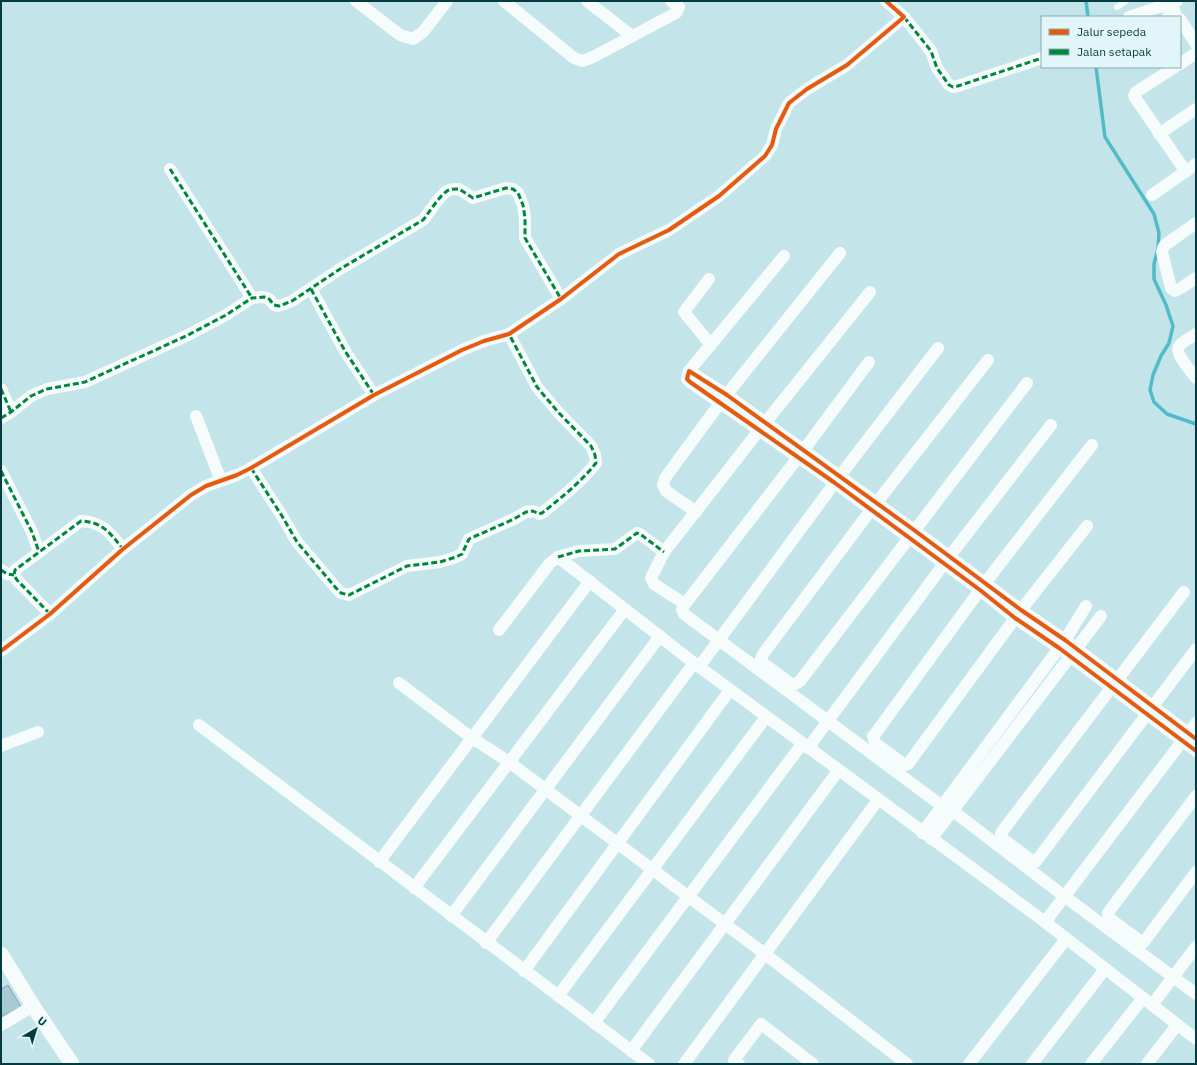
<svg xmlns="http://www.w3.org/2000/svg" width="1197" height="1065" font-family="'IBM Plex Sans',sans-serif">
	<style>
		.lines { fill: none; stroke-linecap: round; stroke-linejoin: round }
		.stream { stroke: #52bbc8; stroke-width: 3.5 }
		.building { fill: #a7cad4; stroke: #82a5af }
		.service { stroke: #f6fbfc; stroke-width: 6 }
		.minor { stroke: #f6fbfc; stroke-width: 12 }
		.tertiary { stroke: #f6fbfc; stroke-width: 15 }
		.quiet { stroke: #00873e; stroke-width: 3; stroke-dasharray: 6 3; stroke-linecap: butt }
		.cycleway-casing { stroke: #e2f6f9; stroke-width: 6 }
		.cycleway { stroke: #e8590c; stroke-width: 4 }
	</style>
	<rect width="100%" height="100%" fill="#c3e5ea"/>
	<g class="lines">
		<g class="stream">
			<polyline points="1086,1 1088,17"/>
			<polyline points="1096,67 1105,137 1154,214 1159,233 1158,248 1154,264 1154,279 1166,305 1173,326 1169,343 1161,356 1153,375 1150,390 1154,402 1167,414 1196,424"/>
		</g>
	</g>
	<polygon class="building" points="8,985 21,1007 1,1017 1,989"/>
	<g class="lines">
		<polyline class="service" points="1117,7 1126,1"/>
		<g class="minor">
			<polyline points="356,1 400,35 413,39 423,32 447,1"/>
			<polyline points="504,1 574,58 582,61 591,58 676,13 679,7 671,1"/>
			<polyline points="587,1 632,36"/>
			<polyline points="904,17 931,51 937,68 949,85 953,87 958,86 1042,58"/>
			<polyline points="1129,17 1177,1"/>
			<polyline points="1168,17 1175,12"/>
			<polyline points="1180,19 1196,44"/>
			<polyline points="1180,64 1196,53"/>
			<polyline points="1175,67 1136,92 1134,96 1186,172"/>
			<polyline points="1159,134 1196,109"/>
			<polyline points="170,169 252,298"/>
			<polyline points="1152,195 1196,164"/>
			<polyline points="1196,223 1165,245 1163,248 1162,252 1171,288 1175,291 1181,288 1196,278"/>
			<polyline points="709,279 684,312 711,345"/>
			<polyline points="311,289 345,351 374,395"/>
			<path d="M1196 334C1191 337 1184 341 1180 345 1173 352 1191 371 1196 378"/>
			<polyline points="988,360 871,510 763,654 761,659 763,663 790,683 795,684 800,681 1027,383"/>
			<polyline points="869,362 803,451 685,604 654,584 651,578 664,552 765,423 870,292"/>
			<polyline points="689,371 784,256"/>
			<polyline points="1,389 11,412"/>
			<polyline points="196,416 221,481"/>
			<path d="M1 418 11 412 31 396 47 389 85 382 188 335 226 315 252 298 264 297 269 299 274 305 279 306 292 301 340 269 423 220C429 213 441 193 449 190 452 189 456 189 459 189L473 198 506 188 513 189 518 193 523 205 525 218V238L561 299"/>
			<path d="M251 468 282 516 297 542 336 588 341 593 349 595 407 566 440 562 456 557 462 554 469 539 514 519 526 512 533 511 539 514 542 513C561 498 581 482 596 463L595 455 591 446 558 412 537 387 509 334"/>
			<polyline points="1,471 32,532 39,552"/>
			<polyline points="696,512 666,491 663,485 665,478 720,403 840,253"/>
			<polyline points="1087,526 1021,610 908,764 905,765 875,743 873,736 875,734 985,583 1092,445"/>
			<polyline points="558,557 579,551 615,549 637,533 640,534 664,552"/>
			<polyline points="1,570 7,574 14,575"/>
			<polyline points="1184,592 1004,829 1001,833 1003,839 1031,860 1035,862 1037,860 1196,649"/>
			<polyline points="685,604 682,610 684,614 942,806"/>
			<path d="M50 614 17 580 14 575 15 570 81 521C103 522 110 533 123 549"/>
			<polyline points="499,630 550,563 558,557 694,663 1045,922 1196,1039"/>
			<polyline points="1,651 50,614 123,549 191,495 206,486 237,475 251,468 374,395 462,350 484,341 509,334 561,299 619,254 669,230 719,196 765,156 772,145 776,129 789,103 807,89 847,65 904,17 886,1"/>
			<polyline points="699,667 839,477 938,348"/>
			<polyline points="399,683 472,738 509,762 765,954 907,1064"/>
			<polyline points="199,725 649,1064"/>
			<polyline points="1196,739 1065,640 1021,610 914,530 727,395 689,371 687,379 690,382 835,483 980,590 1015,618 1059,648 1196,751"/>
			<polyline points="1,746 38,732"/>
			<polyline points="808,748 949,557 1051,425"/>
			<polyline points="1196,796 1110,910 1108,913 1109,918 1143,943 1196,872"/>
			<polyline points="953,811 1064,896 1196,994"/>
			<polyline points="922,833 1065,640 1086,606"/>
			<polyline points="931,839 1101,616"/>
			<polyline points="379,862 590,581"/>
			<polyline points="414,888 625,609"/>
			<polyline points="451,916 660,636"/>
			<polyline points="1045,922 1196,723"/>
			<polyline points="486,943 694,663"/>
			<polyline points="524,971 730,690"/>
			<polyline points="558,996 766,717"/>
			<polyline points="1152,1005 1196,947"/>
			<polyline points="594,1023 802,744"/>
			<polyline points="1,1025 33,1006"/>
			<polyline points="631,1051 838,771"/>
			<polyline points="684,1064 878,800"/>
			<polyline points="739,1064 734,1060 761,1024 813,1064"/>
			<polyline points="969,1064 1066,939"/>
			<polyline points="1032,1064 1105,969"/>
			<polyline points="1091,1064 1143,998"/>
			<polyline points="1147,1064 1177,1025"/>
		</g>
		<polyline class="tertiary" points="1,954 33,1006 72,1064"/>
		<g class="quiet">
			<polyline points="904,17 931,51 937,68 949,85 953,87 958,86 1042,58"/>
			<polyline points="170,169 252,298"/>
			<polyline points="311,289 345,351 374,395"/>
			<polyline points="1,389 11,412"/>
			<path d="M1 418 11 412 31 396 47 389 85 382 188 335 226 315 252 298 264 297 269 299 274 305 279 306 292 301 340 269 423 220C429 213 441 193 449 190 452 189 456 189 459 189L473 198 506 188 513 189 518 193 523 205 525 218V238L561 299"/>
			<path d="M251 468 282 516 297 542 336 588 341 593 349 595 407 566 440 562 456 557 462 554 469 539 514 519 526 512 533 511 539 514 542 513C561 498 581 482 596 463L595 455 591 446 558 412 537 387 509 334"/>
			<polyline points="1,471 32,532 39,552"/>
			<polyline points="558,557 579,551 615,549 637,533 640,534 664,552"/>
			<polyline points="1,570 7,574 14,575"/>
			<path d="M50 614 17 580 14 575 15 570 81 521C103 522 110 533 123 549"/>
		</g>
		<g class="cycleway-casing">
			<g id="cycleway">
				<polyline points="1,651 50,614 123,549 191,495 206,486 237,475 251,468 374,395 462,350 484,341 509,334 561,299 619,254 669,230 719,196 765,156 772,145 776,129 789,103 807,89 847,65 904,17 886,1"/>
				<polyline points="1196,739 1065,640 1021,610 914,530 727,395 689,371 687,379 690,382 835,483 980,590 1015,618 1059,648 1196,751"/>
			</g>
		</g>
		<use href="#cycleway" class="cycleway"/>
	</g>
	<rect width="1197" height="1065" fill="none" stroke="#043a41" stroke-width="4"/>
	<rect x="1041" y="16" width="140" height="52" fill="#e2f6f9" stroke="#89abaf"/>
	<rect x="1049" y="29" width="20" height="6" fill="#e8590c" stroke="#89abaf"/>
	<text x="1077" y="36" font-size="12" fill="#043a41">Jalur sepeda</text>
	<rect x="1049" y="49" width="20" height="6" fill="#00873e" stroke="#89abaf"/>
	<text x="1077" y="56" font-size="12" fill="#043a41">Jalan setapak</text>
	<g transform="translate(36 1029) rotate(38)" stroke="#e2f6f9" stroke-width="3" paint-order="stroke">
	<path d="M0-3L7 15L0 10L-7 15Z" fill="#043a41"/>
	<text y="-6" font-size="11" font-weight="bold" text-anchor="middle" fill="#043a41">U</text>
	</g>
</svg>
